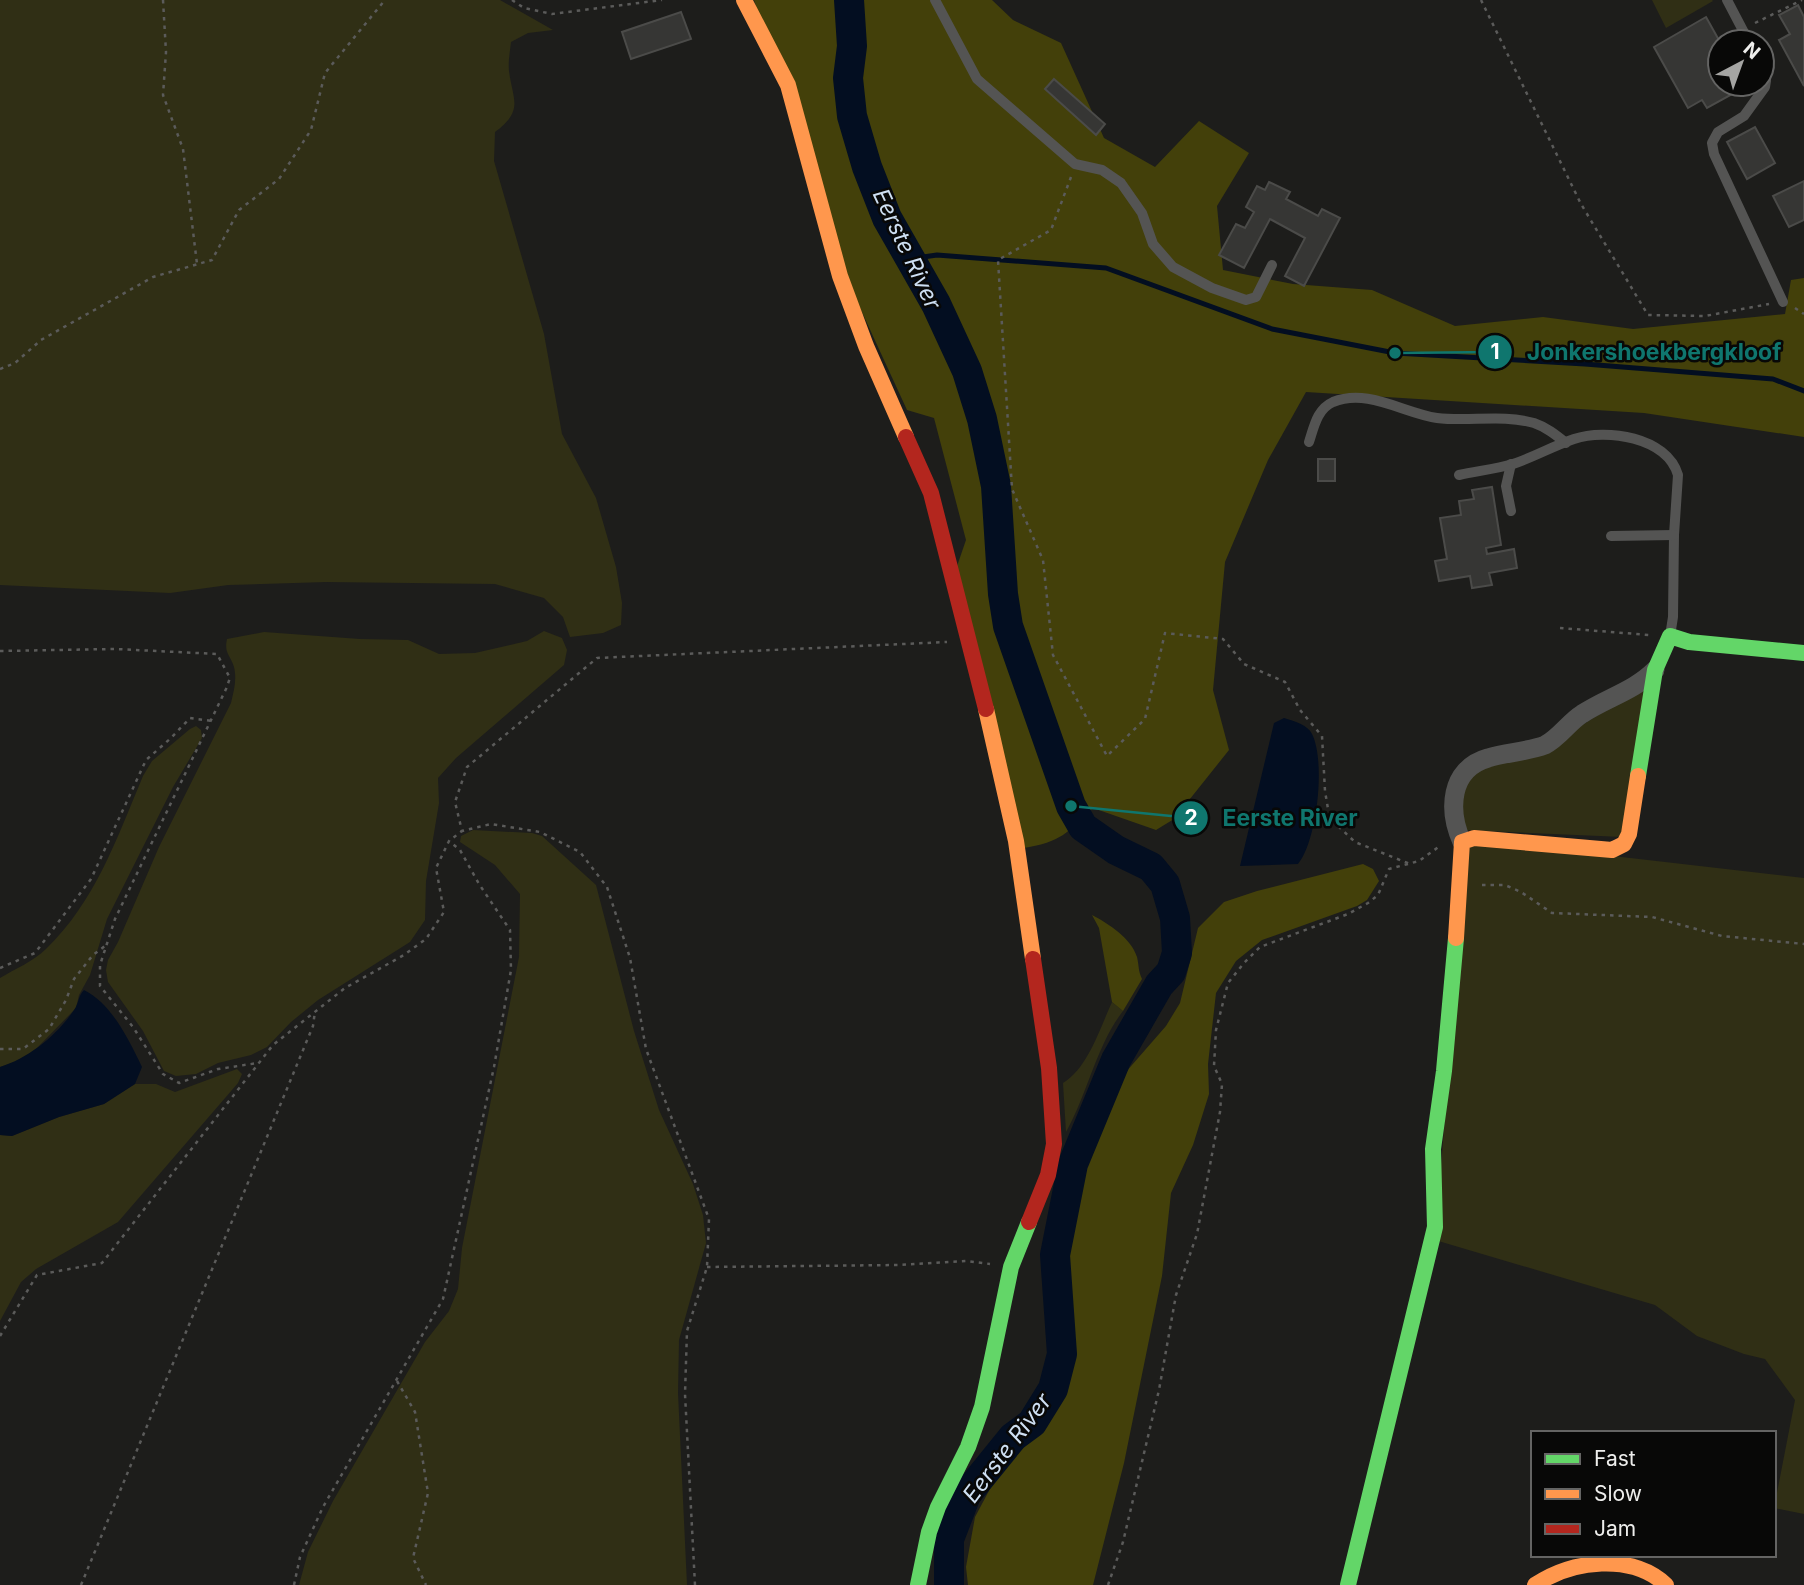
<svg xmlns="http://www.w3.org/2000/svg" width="1804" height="1585" font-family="Inter,sans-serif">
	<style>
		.green { fill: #302f15 }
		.forest { fill: #43400a }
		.water { fill: #030e21 }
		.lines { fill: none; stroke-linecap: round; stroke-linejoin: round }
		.stream { stroke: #030e21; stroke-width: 5 }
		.river { stroke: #030e21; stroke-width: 30 }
		.building { fill: #363634; stroke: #4b4b49; stroke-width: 2 }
		.path { stroke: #5b5b5a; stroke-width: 2.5; stroke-dasharray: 3.5 5; stroke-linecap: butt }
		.lane { stroke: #545453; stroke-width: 10 }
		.street { stroke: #545453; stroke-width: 19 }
		.fast { stroke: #63d668; stroke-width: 16 }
		.slow { stroke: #ff974d; stroke-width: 16 }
		.jam { stroke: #b3261e; stroke-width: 16 }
		.labels { text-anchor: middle; stroke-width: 5; stroke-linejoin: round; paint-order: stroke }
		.water-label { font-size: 23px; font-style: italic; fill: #cedff2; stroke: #080807 }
		.leader { fill: none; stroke: #0f766e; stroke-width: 2.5 }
		.callout-dot { fill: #0f766e; stroke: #080807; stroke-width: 2.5 }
		.mark-label { font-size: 21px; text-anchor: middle; font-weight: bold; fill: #fff }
		.callout-label { font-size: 23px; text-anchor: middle; font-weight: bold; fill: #0f766e; stroke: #080807; stroke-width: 5; stroke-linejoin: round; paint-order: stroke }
	</style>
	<rect width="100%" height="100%" fill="#1d1d1b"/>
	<g class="green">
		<path d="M0 0H500L553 30 528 33 511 42C510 51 508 62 509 71 513 101 524 110 495 132L494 161 544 334 562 434 596 498 616 567 622 603 621 625 603 633 570 637 563 617 544 598 495 584 326 582 228 585 170 593 0 585Z"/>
		<polygon points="1652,0 1712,0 1713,1 1666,28"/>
		<path d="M544 631 562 638 567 650 564 665 456 758 438 778 439 803 426 881 425 920 410 942 318 1000 291 1022 267 1047 251 1055 218 1063 196 1074 176 1076 164 1071 143 1031 108 982 106 970 108 960 118 942 159 847 231 703C234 690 237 680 234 667 230 654 224 654 227 639L264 632 360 639 408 640 439 654 475 653 527 641Z"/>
		<polygon points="1646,685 1623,837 1463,830 1458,792 1471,773 1560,739"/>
		<path d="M196 726 201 730 202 738 173 787 107 919 90 975 79 995 76 1008 34 1051 15 1062 0 1067V978C15 969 34 961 46 949 95 902 117 838 143 776L152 761 190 729Z"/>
		<polygon points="473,830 532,833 542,836 596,885 634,1031 659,1110 693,1184 703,1215 706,1243 679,1340 678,1393 687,1585 299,1585 308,1552 333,1501 425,1342 449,1311 458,1289 462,1248 519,957 520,894 495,865 460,842 461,836"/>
		<polygon points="1499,843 1804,878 1804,1514 1774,1508 1795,1400 1765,1359 1744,1354 1697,1336 1655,1305 1435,1240 1467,846"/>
		<path d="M1112 1002 1123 1011C1096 1046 1088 1093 1066 1132L1063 1083C1088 1068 1100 1028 1112 1002Z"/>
		<polygon points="237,1069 242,1074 238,1083 118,1222 36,1269 21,1282 0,1321 0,1135 12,1136 59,1117 104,1104 135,1084 156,1084 175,1092"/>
	</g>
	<g class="forest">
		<path d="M754 0H992L1013 20 1061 43 1104 138 1155 167 1199 121 1249 153 1217 206 1223 270 1293 284 1372 290 1455 326 1543 317 1633 329 1785 314 1791 280 1804 278V437L1644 413 1306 392 1268 460 1225 562 1213 690 1229 750 1174 819 1156 830 1093 808C1067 833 1061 842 1024 848L955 572 966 540 934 418 907 410 844 273Z"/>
		<polygon points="1363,864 1373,869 1379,881 1367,900 1357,906 1262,940 1236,961 1216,993 1208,1064 1209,1094 1193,1145 1171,1193 1162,1276 1124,1463 1093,1585 968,1585 966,1567 975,1517 991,1487 1008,1465 1048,1420 1065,1394 1071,1373 1073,1332 1068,1276 1070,1235 1080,1186 1099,1123 1125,1073 1166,1026 1180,1003 1198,928 1224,902 1257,891"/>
		<path d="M1092 915C1109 924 1131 938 1137 957 1139 965 1138 971 1142 979L1123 1011 1112 1002 1099 928Z"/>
	</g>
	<g class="water">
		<path d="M1284 718C1294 721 1308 725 1312 734 1326 762 1317 841 1298 864L1240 866 1274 723Z"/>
		<path d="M84 990C112 1004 129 1040 142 1067L135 1084 104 1104 59 1117 12 1136 0 1135V1067C29 1058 57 1035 74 1010 79 1003 78 996 84 990Z"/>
	</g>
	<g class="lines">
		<polyline class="stream" points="909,259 937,255 1106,268 1272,329 1395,353 1585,364 1773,379 1804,391"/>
		<polyline class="river" points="849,0 852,46 848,78 852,116 867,167 887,218 936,304 967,371 982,419 996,486 1003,594 1008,626 1071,806 1083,827 1116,850 1151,867 1165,884 1175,918 1177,953 1171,972 1159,985 1116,1060 1073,1164 1055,1255 1062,1354 1053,1389 1032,1423 1013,1437 966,1495 949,1539 949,1585"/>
	</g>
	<g class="building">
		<polygon points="1798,5 1804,17 1804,86 1779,40 1790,34 1779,15"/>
		<polygon points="681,12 691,39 631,59 622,32"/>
		<polygon points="1706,17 1720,42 1720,84 1744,84 1745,87 1707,108 1702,100 1688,108 1654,47"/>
		<polygon points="1054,79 1105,124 1096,135 1045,89"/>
		<polygon points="1755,127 1775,163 1747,179 1727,142"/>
		<polygon points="1804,181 1804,220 1789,227 1773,196"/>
		<polygon points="1269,182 1290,192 1286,199 1318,216 1322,209 1340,218 1304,286 1285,276 1305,238 1270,219 1244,268 1219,255 1236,224 1245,228 1254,212 1246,207 1257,186 1265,190"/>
		<rect x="1318" y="459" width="17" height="22"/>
		<polygon points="1492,487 1501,545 1486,548 1487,554 1514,549 1517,568 1489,573 1492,585 1472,588 1470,576 1439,581 1435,561 1447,559 1440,518 1461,515 1459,501 1474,499 1472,490"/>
	</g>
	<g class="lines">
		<g class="path">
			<polyline points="163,0 166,52 163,95 183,149 197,264"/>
			<polyline points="512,0 524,8 552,14 662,0"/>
			<polyline points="1481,0 1581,204 1648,315 1705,316 1769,304"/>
			<polyline points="1755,23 1802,0"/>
			<polyline points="1071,177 1051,230 998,260 1012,489 1043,560 1053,655 1107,756 1145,719 1165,633 1223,639 1244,664 1285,682 1300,710 1322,736 1325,791 1328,809 1337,825 1355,842 1410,864"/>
			<polyline points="1795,308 1804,314"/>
			<polyline points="0,369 15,363 41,340 153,277 212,260 239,210 279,179 311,130 325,73 385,0"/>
			<polyline points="1560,628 1649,635"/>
			<polyline points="0,651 115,649 217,654 230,678 226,689 115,919 100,965 100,986 133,1027 163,1074 179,1083 218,1069 258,1063"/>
			<polyline points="1482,885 1505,885 1521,892 1552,913 1652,917 1722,936 1804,944"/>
			<polyline points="0,968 35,953 91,879 146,760 171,738 190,718 212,721"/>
			<polyline points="0,1049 23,1049 49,1029 66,1000 74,979 93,955 105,946"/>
			<polyline points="707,1267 898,1265 967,1261 990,1264"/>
			<polyline points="0,1336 37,1275 102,1263 273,1045 345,988 404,955 426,939 444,912 436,868 449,841 462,831"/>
			<polyline points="397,1381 415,1412 428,1493 413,1558 426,1585"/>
			<polyline points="81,1585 313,1026 315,1011"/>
			<polyline points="294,1585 300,1557 323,1507 443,1299 494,1067 511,970 510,930 479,884 460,850 449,841"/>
			<polyline points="695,1585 685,1394 687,1331 707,1267 709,1219 646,1049 630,958 607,887 580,852 540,832 491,824 462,831 455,802 467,767 597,658 947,642"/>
			<polyline points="1108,1585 1123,1542 1159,1390 1176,1295 1197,1234 1220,1112 1222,1084 1214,1066 1216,1030 1228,983 1244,963 1260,947 1348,914 1368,903 1378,895 1389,869 1419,861 1440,846"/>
		</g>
		<g class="lane">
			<polyline points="935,0 977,79 1075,164 1102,170 1121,183 1142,213 1153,244 1173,267 1212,288 1246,300 1256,297 1272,265"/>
			<polyline points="1727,0 1749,42"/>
			<polyline points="1762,69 1766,81 1765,87 1744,116 1718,132 1712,143 1714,154 1783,302"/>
			<path d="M1309 442C1314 427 1317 409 1333 402 1368 388 1403 413 1437 418 1469 422 1502 414 1534 423 1546 427 1556 435 1566 443"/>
			<polyline points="1511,464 1506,486 1511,511"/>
			<path d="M1459 475C1477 471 1496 469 1513 464 1534 457 1553 446 1574 439 1606 428 1667 437 1678 475L1674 535 1673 617 1670 636"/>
			<polyline points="1611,536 1674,535"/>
		</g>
		<path class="street" d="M1462 842C1448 811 1449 769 1488 758 1507 752 1527 752 1545 745 1559 738 1569 722 1582 714 1606 698 1634 691 1655 670"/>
		<g class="fast">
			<polyline points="1638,776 1655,670 1670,636 1689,642 1804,653"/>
			<polyline points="918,1585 929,1532 938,1507 968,1447 982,1407 1011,1267 1029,1222"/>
			<polyline points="1348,1585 1435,1227 1433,1149 1444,1071 1456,938"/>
		</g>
		<g class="slow">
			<polyline points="744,0 788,85 840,276 866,346 906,437"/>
			<polyline points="986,709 1016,841 1033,959"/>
			<polyline points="1456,938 1462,842 1474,838 1612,850 1624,844 1629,834 1638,776"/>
			<path d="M1535 1585C1572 1560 1632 1553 1666 1585"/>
		</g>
		<g class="jam">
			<polyline points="906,437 931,493 986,709"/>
			<polyline points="1029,1222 1048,1175 1054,1144 1049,1068 1033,959"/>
		</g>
	</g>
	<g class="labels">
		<g class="water-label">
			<text transform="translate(907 249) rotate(65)" y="8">Eerste River</text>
			<text transform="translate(1007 1448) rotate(-53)" y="8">Eerste River</text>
		</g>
	</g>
	<path class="leader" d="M1395 353L1495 352M1071 806L1191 818"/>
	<g class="callout-dot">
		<circle cx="1395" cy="353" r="7"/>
		<circle cx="1071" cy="806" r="7"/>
		<circle cx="1495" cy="352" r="18"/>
		<circle cx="1191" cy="818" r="18"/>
	</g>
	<g class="mark-label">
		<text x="1495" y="359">1</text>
		<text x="1191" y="825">2</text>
	</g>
	<g class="callout-label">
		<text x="1654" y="360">Jonkershoekbergkloof</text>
		<text x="1290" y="826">Eerste River</text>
	</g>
	<rect x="1531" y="1431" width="245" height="126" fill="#080807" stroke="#646463" stroke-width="2"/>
	<rect x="1545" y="1454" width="35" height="10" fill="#63d668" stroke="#646463" stroke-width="2"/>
	<text x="1594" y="1466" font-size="21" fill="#eeeeec">Fast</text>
	<rect x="1545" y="1489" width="35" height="10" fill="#ff974d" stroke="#646463" stroke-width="2"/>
	<text x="1594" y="1501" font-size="21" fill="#eeeeec">Slow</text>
	<rect x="1545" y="1524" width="35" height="10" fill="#b3261e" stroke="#646463" stroke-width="2"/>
	<text x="1594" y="1536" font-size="21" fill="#eeeeec">Jam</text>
	<g transform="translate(1741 63) rotate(41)"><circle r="33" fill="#080807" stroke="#646463" stroke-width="2"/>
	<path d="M0-5L12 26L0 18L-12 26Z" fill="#a5a5a3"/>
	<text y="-10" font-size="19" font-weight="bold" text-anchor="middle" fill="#eeeeec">N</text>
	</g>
</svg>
